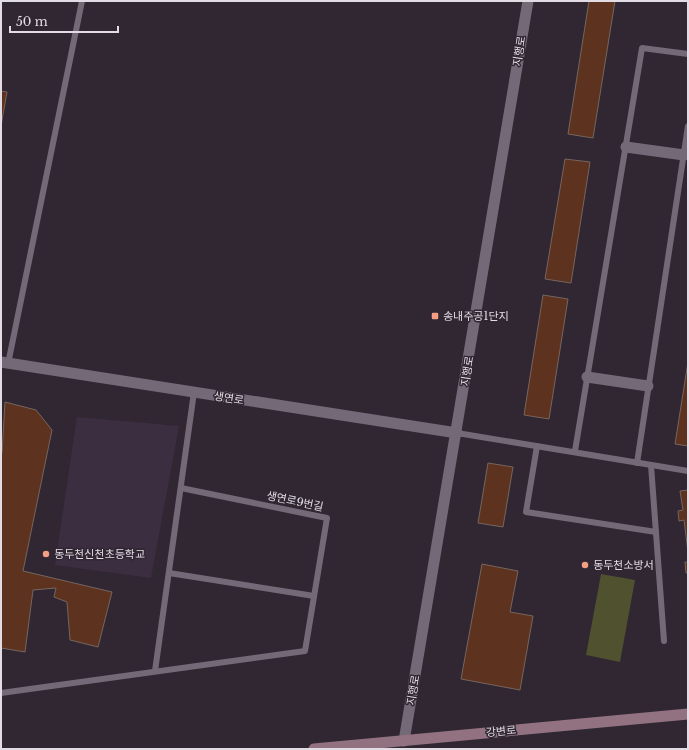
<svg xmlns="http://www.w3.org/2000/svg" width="689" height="750" font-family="'Libre Baskerville','Noto Sans KR',serif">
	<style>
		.built { fill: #3b2e40 }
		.green { fill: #50512f }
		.building { fill: #5d3320; stroke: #76655e }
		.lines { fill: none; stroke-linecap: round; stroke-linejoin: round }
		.service { stroke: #746a77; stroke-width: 6 }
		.minor { stroke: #746a77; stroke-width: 11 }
		.tertiary { stroke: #746a77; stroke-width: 11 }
		.secondary { stroke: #927281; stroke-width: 11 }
		.poi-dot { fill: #f39f83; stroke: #302733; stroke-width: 1.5 }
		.labels { text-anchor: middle; stroke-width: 3; stroke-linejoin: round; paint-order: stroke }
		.street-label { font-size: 11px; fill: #e2dce4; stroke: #302733 }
		.poi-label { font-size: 11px; fill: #e2dce4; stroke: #302733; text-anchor: start }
	</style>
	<rect width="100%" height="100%" fill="#302733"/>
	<polygon class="built" points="77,417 179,426 151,578 55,565"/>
	<polygon class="green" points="601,574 635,580 620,662 586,655"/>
	<g class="building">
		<polygon points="589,1 615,1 593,138 568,134"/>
		<polygon points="1,91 7,92 1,126"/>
		<polygon points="565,159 590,162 571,283 545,279"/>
		<polygon points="543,295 568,299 549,419 524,415"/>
		<polygon points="688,362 688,446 675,444"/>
		<polygon points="5,402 36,410 52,430 23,571 112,592 98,647 70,640 67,602 54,597 56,588 33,590 25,652 1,648 1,452 2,453"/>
		<polygon points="488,463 513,467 503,527 478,523"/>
		<polygon points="688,490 688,552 684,520 679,521 678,511 683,510 680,491"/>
		<polygon points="685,562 688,562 688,573 686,573"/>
		<polygon points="482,564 518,571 510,612 533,616 520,690 461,679"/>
	</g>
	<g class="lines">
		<g class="service">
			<polyline points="8,364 82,1"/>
			<polyline points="457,433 688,471"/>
			<polyline points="537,446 526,512 656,532"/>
			<polyline points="575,451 642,48 688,54"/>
			<polyline points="637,463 688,126"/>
			<polyline points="651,465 664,641"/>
			<polyline points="169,573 314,596"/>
			<polyline points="155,671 194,392"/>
			<polyline points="1,693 305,651 327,518 181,488"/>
		</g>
		<g class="minor">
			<polyline points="626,147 684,155"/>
			<polyline points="587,377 648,386"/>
		</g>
		<g class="tertiary">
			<polyline points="1,362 457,433"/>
			<polyline points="404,741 528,1"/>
		</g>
		<polyline class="secondary" points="314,749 688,714"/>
	</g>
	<g class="poi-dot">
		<rect x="431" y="312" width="8" height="8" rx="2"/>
		<circle cx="46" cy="554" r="4"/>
		<circle cx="585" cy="565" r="4"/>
	</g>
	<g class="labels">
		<g class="street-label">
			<text transform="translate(519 51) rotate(-81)" y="4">지행로</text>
			<text transform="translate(467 371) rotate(-81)" y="4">지행로</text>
			<text transform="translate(229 398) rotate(9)" y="4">생연로</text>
			<text transform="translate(295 501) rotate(12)" y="4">생연로9번길</text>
			<text transform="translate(413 690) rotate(-80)" y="4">지행로</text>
			<text transform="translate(501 731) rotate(-5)" y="4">강변로</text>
		</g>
		<g class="poi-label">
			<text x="443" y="320">송내주공1단지</text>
			<text x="54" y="558">동두천신천초등학교</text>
			<text x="593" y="569">동두천소방서</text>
		</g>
	</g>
	<rect width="689" height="750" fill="none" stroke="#e2dce4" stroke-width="4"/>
	<path d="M10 26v6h108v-6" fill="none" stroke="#e2dce4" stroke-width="2"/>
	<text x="16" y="26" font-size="12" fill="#e2dce4" stroke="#302733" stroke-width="3" paint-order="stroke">50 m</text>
</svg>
